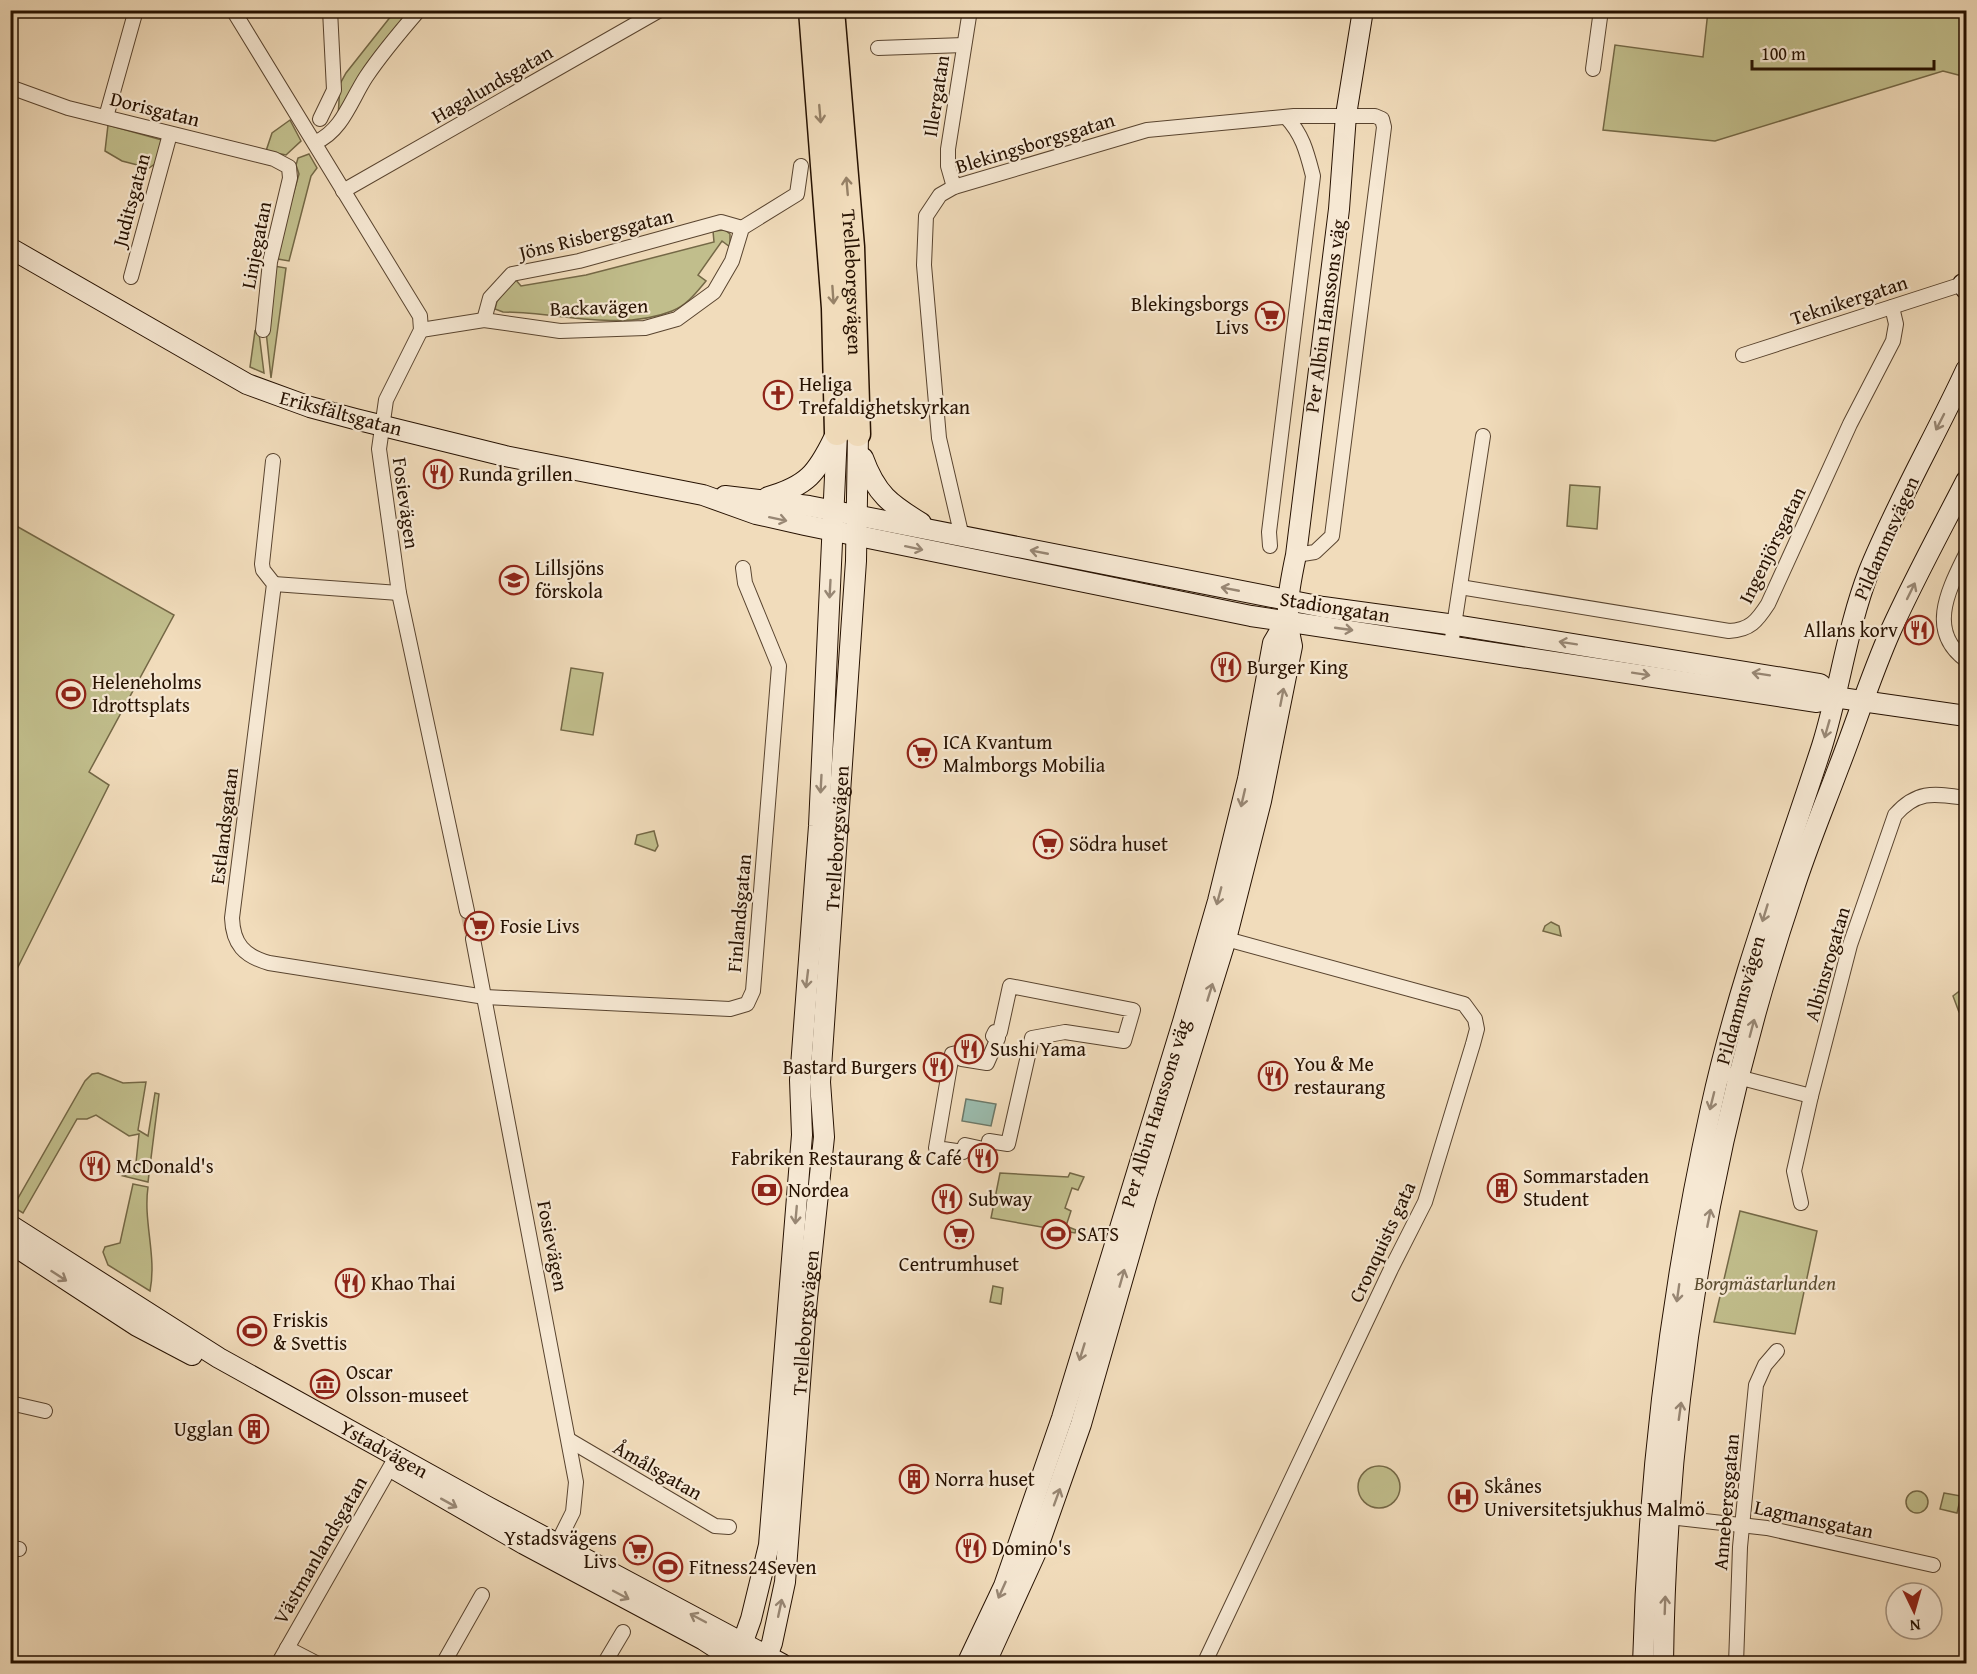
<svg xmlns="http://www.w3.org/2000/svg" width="1977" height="1674" font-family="'Gentium Book Plus',serif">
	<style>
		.green { fill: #c1be8c; stroke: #746846; stroke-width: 1.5 }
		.water { fill: #9bbcae; stroke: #6c7868; stroke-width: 1.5 }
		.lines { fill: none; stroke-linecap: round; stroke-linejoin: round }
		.street-tunnel { stroke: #c8b396; stroke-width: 14; stroke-dasharray: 14 7; stroke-linecap: butt }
		.street-casing { stroke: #59442f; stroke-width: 16 }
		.secondary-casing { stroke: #261100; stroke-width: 22 }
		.highway-casing { stroke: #261100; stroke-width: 27 }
		.street { stroke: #f6e8d3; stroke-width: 14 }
		.secondary { stroke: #f6e8d3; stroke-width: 20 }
		.highway { stroke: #f1dcbb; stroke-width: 24 }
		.oneway { stroke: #968167 }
		.oneway2 { stroke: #988774 }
		.labels { text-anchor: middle; stroke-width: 4.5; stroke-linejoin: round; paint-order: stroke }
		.street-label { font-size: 20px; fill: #261100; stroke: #f6e8d3 }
		.poi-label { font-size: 20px; fill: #261100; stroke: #f6e8d3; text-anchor: start }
		.park-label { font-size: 20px; font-style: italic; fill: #5c4e31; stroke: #f6e8d3 }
	</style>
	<rect width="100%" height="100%" fill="#f1dcbb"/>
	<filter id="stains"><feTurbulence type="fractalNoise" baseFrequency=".00333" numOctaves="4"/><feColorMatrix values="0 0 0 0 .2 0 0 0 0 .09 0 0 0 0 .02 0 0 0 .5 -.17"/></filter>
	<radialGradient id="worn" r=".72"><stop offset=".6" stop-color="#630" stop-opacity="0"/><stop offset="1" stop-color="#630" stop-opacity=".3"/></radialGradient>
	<g class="green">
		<polygon points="395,11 416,11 338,118 340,84 346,73"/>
		<polygon points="1708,11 1966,11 1966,77 1943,71 1715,141 1603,130 1615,45 1703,57"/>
		<polygon points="290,120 301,141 286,155 266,151 272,133"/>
		<polygon points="108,125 162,140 159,161 149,168 122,161 105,151"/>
		<polygon points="309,154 317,168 311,176 289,261 278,259 276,254 299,174 296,165 298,158"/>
		<path d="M725 230 730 234V247L722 241 698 275 706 281C696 293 687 305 672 311 620 332 557 312 503 312L495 309 497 301 515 279 521 286 586 275 714 242 713 231Z"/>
		<polygon points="274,266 286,268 271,378 266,331"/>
		<polygon points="255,331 259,333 264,373 250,367"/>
		<polygon points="1570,485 1600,487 1597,529 1567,526"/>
		<polygon points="11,523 174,615 89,772 109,785 11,981"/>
		<polygon points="571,668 603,673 593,735 561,730"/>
		<polygon points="654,831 658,846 655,851 635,844 637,835"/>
		<polygon points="1551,922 1559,926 1561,936 1543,931 1545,926"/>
		<polygon points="1966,986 1966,1016 1959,1012 1953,996"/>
		<polygon points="98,1073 123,1083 146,1082 138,1130 148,1136 155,1093 159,1094 148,1182 123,1176 135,1172 139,1134 129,1136 96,1115 87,1119 77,1119 23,1213 13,1207 85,1081 92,1074"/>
		<polygon points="1000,1173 1068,1177 1070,1173 1084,1177 1078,1190 1072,1188 1065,1208 1071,1211 1066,1226 1076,1230 1075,1233 991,1218"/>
		<path d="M133 1184 148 1187C143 1222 157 1256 150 1291L108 1265 103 1252 105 1247 120 1243Z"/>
		<polygon points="1740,1211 1817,1231 1795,1334 1714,1322"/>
		<polygon points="993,1286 1003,1288 1001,1304 990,1302"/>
		<circle cx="1379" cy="1487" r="21"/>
		<circle cx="1917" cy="1502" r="11"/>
		<polygon points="1944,1493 1961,1496 1957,1513 1940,1509"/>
	</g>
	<polygon class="water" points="966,1099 996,1104 991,1126 962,1121"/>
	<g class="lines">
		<polyline class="street-tunnel" points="467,911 473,939"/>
		<g class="street-casing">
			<g id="street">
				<polyline points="233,10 420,316 421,330 386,400 379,449 399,593 467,911"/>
				<polyline points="878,48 964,45"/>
				<polyline points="1593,69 1601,10"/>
				<polyline points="10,87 68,108 274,159 289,167 290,178 270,262 263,330"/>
				<polyline points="106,117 136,10"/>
				<polyline points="320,119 334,90 330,10"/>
				<path d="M316 142C342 131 351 100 366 77 382 53 400 32 419 10"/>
				<polyline points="954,187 948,166 948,149 970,10"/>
				<polyline points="343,191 660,10"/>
				<polyline points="131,277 170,134"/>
				<polyline points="484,320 490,298 512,274 579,261 721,222 742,228"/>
				<polyline points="421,330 484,320 560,331 645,328 677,319 714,292 732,261 742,228 797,194 801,166"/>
				<polyline points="1743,355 1966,283"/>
				<path d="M273 461 262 564 263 570 274 584 232 918C233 944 244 956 269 963L485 997 730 1009 747 1004 753 991 779 666 745 583 743 568"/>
				<polyline points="962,537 939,438 924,265 926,216 940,195 954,187 1147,130 1294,116 1375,116 1382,119 1384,127 1332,536 1315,552 1296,555"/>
				<path d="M1270 546 1269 532 1313 176C1307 153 1303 135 1286 117"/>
				<path d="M1966 554C1949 589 1926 631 1966 660"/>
				<polyline points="274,584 399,593"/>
				<path d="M1460 587 1729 631C1750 630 1757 621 1768 604L1850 424 1893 341 1896 324 1892 307"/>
				<polyline points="1451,645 1483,436"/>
				<polyline points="473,939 576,1482 573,1512 553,1552"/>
				<polygon points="1010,986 1133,1010 1124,1041 1065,1032 1032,1038 1008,1144 989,1141 988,1150 965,1145 963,1152 936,1148 952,1054 961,1052 962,1059 987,1063 998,1038 993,1036 995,1032 1000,1032"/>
				<polyline points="1730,1075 1811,1096"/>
				<path d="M1801 1203 1794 1171 1811 1096 1850 945 1895 815C1918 789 1936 794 1966 798"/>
				<polyline points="10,1403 45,1411"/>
				<polyline points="569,1440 715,1526 729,1527"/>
				<polyline points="1660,1516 1767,1528 1933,1565"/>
				<polyline points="10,1548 19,1549"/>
				<polyline points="287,1648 318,1664"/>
				<polyline points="278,1664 396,1457"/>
				<polyline points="443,1664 482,1595"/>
				<polyline points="604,1664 623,1632"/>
				<polyline points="1204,1664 1391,1269 1425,1202 1473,1044 1477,1029 1475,1019 1464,1004 1219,937"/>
				<polyline points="1736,1664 1740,1547 1756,1385 1765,1365 1777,1351"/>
			</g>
		</g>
		<g class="secondary-casing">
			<g id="secondary">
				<polyline points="10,248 247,384 310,407 355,419 505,456 703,495 756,514 805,525 1251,616 1817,702 1834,697 1966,716"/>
				<polyline points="1963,284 1966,289"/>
				<path d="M863 458C876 494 890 504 921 523"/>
				<polyline points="725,496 809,506 1323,607 1455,625 1820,684 1834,697"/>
				<path d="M768 497C807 486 817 473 834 438"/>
				<polyline points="10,1225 219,1358 488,1507 782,1664"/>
				<polyline points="10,1243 137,1326 192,1355"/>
				<polyline points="396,1470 524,1544 704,1640 741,1664"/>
				<polyline points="735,1664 751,1619 769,1545 802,1135 800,1080 819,826 837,433"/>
				<path id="s1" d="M764 1664 772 1643 785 1582 805 1317 824 1137 820 1082 856 561 858 434"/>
				<polyline points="967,1664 1004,1586 1062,1418 1183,1022 1218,901 1248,779 1273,643 1286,621"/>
				<path d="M985 1664 1036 1552 1081 1424 1146 1197 1226 939 1261 801 1292 646C1284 612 1289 588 1296 555L1339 209 1346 115 1363 10"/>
				<path d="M1643 1664C1648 1477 1671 1290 1711 1108 1738 984 1783 866 1822 746 1840 688 1847 628 1869 571 1897 502 1935 437 1966 370"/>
				<path d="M1663 1664C1666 1403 1710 1138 1793 891 1806 850 1823 809 1838 769 1856 723 1871 675 1891 630 1914 579 1941 530 1966 481"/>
			</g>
		</g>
		<g class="highway-casing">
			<g id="highway">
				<polyline points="811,10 834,308 837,433"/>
				<path id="s2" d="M832 10 852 247 858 434"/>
			</g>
		</g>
		<use href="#street" class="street"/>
		<use href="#secondary" class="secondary"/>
		<use href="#highway" class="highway"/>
	</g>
	<defs><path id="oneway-shaft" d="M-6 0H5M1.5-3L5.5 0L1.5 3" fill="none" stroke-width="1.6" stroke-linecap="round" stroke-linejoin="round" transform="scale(1.5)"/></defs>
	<g class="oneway">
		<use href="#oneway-shaft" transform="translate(820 114) rotate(85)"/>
		<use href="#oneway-shaft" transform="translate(847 186) rotate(-95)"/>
		<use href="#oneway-shaft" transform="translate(833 295) rotate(86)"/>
	</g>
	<g class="oneway2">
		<use href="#oneway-shaft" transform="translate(1940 422) rotate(117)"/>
		<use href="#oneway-shaft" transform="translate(778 519) rotate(12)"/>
		<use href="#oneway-shaft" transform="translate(914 548) rotate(12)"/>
		<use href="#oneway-shaft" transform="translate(1039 552) rotate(-169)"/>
		<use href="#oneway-shaft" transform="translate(830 589) rotate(93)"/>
		<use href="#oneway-shaft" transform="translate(1230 589) rotate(-169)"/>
		<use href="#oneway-shaft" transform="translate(1911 591) rotate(-64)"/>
		<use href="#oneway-shaft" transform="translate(1344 629) rotate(8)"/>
		<use href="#oneway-shaft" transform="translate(1568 643) rotate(-171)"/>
		<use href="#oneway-shaft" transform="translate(1641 674) rotate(9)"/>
		<use href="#oneway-shaft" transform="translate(1761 674) rotate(-171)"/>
		<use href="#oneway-shaft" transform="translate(1282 697) rotate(-79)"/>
		<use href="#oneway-shaft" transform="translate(1827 729) rotate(106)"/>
		<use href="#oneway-shaft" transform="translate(821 784) rotate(93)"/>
		<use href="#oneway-shaft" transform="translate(1243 798) rotate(103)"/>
		<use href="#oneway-shaft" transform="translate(1219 896) rotate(105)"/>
		<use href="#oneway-shaft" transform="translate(1765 913) rotate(107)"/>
		<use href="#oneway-shaft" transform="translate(807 979) rotate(97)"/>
		<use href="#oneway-shaft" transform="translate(1210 992) rotate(-73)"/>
		<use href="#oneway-shaft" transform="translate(1752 1028) rotate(-75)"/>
		<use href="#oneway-shaft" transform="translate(1712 1101) rotate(104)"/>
		<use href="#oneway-shaft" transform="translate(796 1215) rotate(95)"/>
		<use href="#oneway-shaft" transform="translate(1709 1218) rotate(-79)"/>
		<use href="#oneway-shaft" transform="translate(59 1276) rotate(33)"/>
		<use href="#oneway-shaft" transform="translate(1122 1278) rotate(-74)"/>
		<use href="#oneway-shaft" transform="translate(1678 1293) rotate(98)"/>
		<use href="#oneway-shaft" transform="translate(1082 1352) rotate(107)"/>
		<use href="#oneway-shaft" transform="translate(1680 1411) rotate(-82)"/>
		<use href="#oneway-shaft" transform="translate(1057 1497) rotate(-70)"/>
		<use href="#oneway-shaft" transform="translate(449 1503) rotate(29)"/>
		<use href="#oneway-shaft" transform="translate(1002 1590) rotate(114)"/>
		<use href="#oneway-shaft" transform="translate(621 1595) rotate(28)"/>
		<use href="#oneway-shaft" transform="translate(1665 1605) rotate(-88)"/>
		<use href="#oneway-shaft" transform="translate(780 1608) rotate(-78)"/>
		<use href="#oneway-shaft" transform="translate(698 1618) rotate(-152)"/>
	</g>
	<defs>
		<g id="supermarket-ring" transform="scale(1.5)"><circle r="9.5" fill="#f6e8d3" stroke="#8f2418" stroke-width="1.5"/><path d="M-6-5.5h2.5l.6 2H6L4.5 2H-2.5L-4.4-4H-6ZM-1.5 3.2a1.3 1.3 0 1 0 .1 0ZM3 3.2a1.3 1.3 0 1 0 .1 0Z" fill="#8f2418"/></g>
		<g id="church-ring" transform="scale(1.5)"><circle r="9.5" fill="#f6e8d3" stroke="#8f2418" stroke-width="1.5"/><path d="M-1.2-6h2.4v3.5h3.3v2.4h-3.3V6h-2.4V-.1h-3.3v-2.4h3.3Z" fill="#8f2418"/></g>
		<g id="restaurant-ring" transform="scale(1.5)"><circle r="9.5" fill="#f6e8d3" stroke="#8f2418" stroke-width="1.5"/><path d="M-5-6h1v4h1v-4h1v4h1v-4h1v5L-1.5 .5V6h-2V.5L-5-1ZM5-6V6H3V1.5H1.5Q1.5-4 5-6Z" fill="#8f2418"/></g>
		<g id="school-ring" transform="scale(1.5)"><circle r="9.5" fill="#f6e8d3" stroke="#8f2418" stroke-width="1.5"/><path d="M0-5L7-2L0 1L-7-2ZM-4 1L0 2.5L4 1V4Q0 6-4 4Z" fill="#8f2418"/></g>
		<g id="stadium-ring" transform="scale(1.5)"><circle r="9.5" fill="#f6e8d3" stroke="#8f2418" stroke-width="1.5"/><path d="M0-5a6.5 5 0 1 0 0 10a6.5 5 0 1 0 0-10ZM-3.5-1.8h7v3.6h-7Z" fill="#8f2418"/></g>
		<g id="building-ring" transform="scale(1.5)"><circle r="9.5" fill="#f6e8d3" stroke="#8f2418" stroke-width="1.5"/><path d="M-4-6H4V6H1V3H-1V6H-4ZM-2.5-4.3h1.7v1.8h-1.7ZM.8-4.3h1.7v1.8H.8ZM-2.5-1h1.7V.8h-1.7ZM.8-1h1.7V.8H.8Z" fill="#8f2418"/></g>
		<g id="bank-ring" transform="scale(1.5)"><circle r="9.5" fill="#f6e8d3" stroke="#8f2418" stroke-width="1.5"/><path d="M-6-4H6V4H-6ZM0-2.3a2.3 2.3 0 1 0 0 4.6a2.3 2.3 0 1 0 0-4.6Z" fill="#8f2418"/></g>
		<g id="museum-ring" transform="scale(1.5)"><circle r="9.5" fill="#f6e8d3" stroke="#8f2418" stroke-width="1.5"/><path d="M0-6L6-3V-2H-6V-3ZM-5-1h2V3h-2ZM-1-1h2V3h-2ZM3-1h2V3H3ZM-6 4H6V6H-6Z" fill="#8f2418"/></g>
		<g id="hospital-ring" transform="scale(1.5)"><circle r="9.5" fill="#f6e8d3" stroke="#8f2418" stroke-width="1.5"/><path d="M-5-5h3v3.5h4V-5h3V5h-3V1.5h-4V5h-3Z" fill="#8f2418"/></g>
	</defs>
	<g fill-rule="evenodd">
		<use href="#supermarket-ring" x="1270" y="316"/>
		<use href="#church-ring" x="778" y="395"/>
		<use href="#restaurant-ring" x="438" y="474"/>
		<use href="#school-ring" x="514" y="580"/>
		<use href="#restaurant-ring" x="1919" y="630"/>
		<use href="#restaurant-ring" x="1226" y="667"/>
		<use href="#stadium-ring" x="71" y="694"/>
		<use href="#supermarket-ring" x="922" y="753"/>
		<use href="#supermarket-ring" x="1048" y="844"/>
		<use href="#supermarket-ring" x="479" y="926"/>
		<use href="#restaurant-ring" x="969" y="1049"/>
		<use href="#restaurant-ring" x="938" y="1067"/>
		<use href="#restaurant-ring" x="1273" y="1076"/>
		<use href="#restaurant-ring" x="983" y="1158"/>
		<use href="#restaurant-ring" x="95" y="1166"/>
		<use href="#building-ring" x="1502" y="1188"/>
		<use href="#bank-ring" x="767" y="1190"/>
		<use href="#restaurant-ring" x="947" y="1199"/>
		<use href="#supermarket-ring" x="959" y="1234"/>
		<use href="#stadium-ring" x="1056" y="1234"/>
		<use href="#restaurant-ring" x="350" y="1283"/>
		<use href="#stadium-ring" x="252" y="1331"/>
		<use href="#museum-ring" x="325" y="1384"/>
		<use href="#building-ring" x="254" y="1429"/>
		<use href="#building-ring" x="914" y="1479"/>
		<use href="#hospital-ring" x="1463" y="1497"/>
		<use href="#restaurant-ring" x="971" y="1548"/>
		<use href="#supermarket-ring" x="638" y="1550"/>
		<use href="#stadium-ring" x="668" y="1567"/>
	</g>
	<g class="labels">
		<g class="street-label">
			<text transform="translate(492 84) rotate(-30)" y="7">Hagalundsgatan</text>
			<text transform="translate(936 96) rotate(-81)" y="7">Illergatan</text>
			<text transform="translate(155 109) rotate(14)" y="7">Dorisgatan</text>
			<text transform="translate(1035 143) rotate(-17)" y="7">Blekingsborgsgatan</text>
			<text transform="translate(131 200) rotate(-75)" y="7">Juditsgatan</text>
			<text transform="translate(596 234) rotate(-14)" y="7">Jöns Risbergsgatan</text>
			<text transform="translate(256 245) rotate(-79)" y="7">Linjegatan</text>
			<text dy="7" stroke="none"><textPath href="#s2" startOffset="273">Trelleborgsvägen</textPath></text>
			<text transform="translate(1849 300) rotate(-18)" y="7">Teknikergatan</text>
			<text transform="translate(599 307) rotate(-2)" y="7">Backavägen</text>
			<text transform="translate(1325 316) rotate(-82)" y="7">Per Albin Hanssons väg</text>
			<text transform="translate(341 413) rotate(15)" y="7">Eriksfältsgatan</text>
			<text transform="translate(406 503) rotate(82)" y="7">Fosievägen</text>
			<text transform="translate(1886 538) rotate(-66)" y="7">Pildammsvägen</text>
			<text transform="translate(1772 545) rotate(-64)" y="7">Ingenjörsgatan</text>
			<text transform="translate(1335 607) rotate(9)" y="7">Stadiongatan</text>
			<text transform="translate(224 826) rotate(-83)" y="7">Estlandsgatan</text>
			<text dy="7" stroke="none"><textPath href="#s1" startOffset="831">Trelleborgsvägen</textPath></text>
			<text transform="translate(739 913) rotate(-85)" y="7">Finlandsgatan</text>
			<text transform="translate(1827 964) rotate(-74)" y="7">Albinsrogatan</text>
			<text transform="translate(1740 1000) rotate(-74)" y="7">Pildammsvägen</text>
			<text transform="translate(1155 1113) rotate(-73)" y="7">Per Albin Hanssons väg</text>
			<text transform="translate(1382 1242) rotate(-65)" y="7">Cronquists gata</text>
			<text transform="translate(553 1246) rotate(79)" y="7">Fosievägen</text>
			<text dy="7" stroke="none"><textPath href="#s1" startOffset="345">Trelleborgsvägen</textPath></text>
			<text transform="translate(384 1449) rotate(29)" y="7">Ystadvägen</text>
			<text transform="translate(658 1470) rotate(30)" y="7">Åmålsgatan</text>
			<text transform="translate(1726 1502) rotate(-85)" y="7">Annebergsgatan</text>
			<text transform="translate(1814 1519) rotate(12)" y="7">Lagmansgatan</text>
			<text transform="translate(320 1550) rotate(-60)" y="7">Västmanlandsgatan</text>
		</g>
		<g class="poi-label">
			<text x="1249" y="311" text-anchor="end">Blekingsborgs<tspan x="1249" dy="23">Livs</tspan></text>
			<text x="799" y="391">Heliga<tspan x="799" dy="23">Trefaldighetskyrkan</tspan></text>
			<text x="459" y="481">Runda grillen</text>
			<text x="535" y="575">Lillsjöns<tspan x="535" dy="23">förskola</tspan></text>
			<text x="1898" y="637" text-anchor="end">Allans korv</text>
			<text x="1247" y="674">Burger King</text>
			<text x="92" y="689">Heleneholms<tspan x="92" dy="23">Idrottsplats</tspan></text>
			<text x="943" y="749">ICA Kvantum<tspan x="943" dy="23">Malmborgs Mobilia</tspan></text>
			<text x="1069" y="851">Södra huset</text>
			<text x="500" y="933">Fosie Livs</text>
			<text x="990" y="1056">Sushi Yama</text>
			<text x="1294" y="1071">You &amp; Me<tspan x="1294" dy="23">restaurang</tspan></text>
			<text x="917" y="1074" text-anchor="end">Bastard Burgers</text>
			<text x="962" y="1165" text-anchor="end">Fabriken Restaurang &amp; Café</text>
			<text x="116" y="1173">McDonald's</text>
			<text x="1523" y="1183">Sommarstaden<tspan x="1523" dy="23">Student</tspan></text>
			<text x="788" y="1197">Nordea</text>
			<text x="968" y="1206">Subway</text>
			<text x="1077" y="1241">SATS</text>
			<text x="959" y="1271" text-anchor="middle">Centrumhuset</text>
			<text x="371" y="1290">Khao Thai</text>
			<text x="273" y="1327">Friskis<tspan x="273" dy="23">&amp; Svettis</tspan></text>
			<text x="346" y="1379">Oscar<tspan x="346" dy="23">Olsson-museet</tspan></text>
			<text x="233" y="1436" text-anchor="end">Ugglan</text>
			<text x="935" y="1486">Norra huset</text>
			<text x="1484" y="1493">Skånes<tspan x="1484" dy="23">Universitetsjukhus Malmö</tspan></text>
			<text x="617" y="1545" text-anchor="end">Ystadsvägens<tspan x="617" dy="23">Livs</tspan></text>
			<text x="992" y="1555">Domino's</text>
			<text x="689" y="1574">Fitness24Seven</text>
		</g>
		<g class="park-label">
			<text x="1765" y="1290">Borgmästarlunden</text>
		</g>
	</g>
	<rect width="1977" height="1674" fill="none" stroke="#f1dcbb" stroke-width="36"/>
	<rect x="12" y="12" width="1953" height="1650" fill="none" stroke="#261100" stroke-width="3"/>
	<rect x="18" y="18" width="1941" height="1638" fill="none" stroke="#261100" stroke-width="1.5"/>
	<g transform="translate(1914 1611) rotate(175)"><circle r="28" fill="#f6e8d3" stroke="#a3927f" stroke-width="1.5"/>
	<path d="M0-4.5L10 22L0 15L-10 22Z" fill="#8f2418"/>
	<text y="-9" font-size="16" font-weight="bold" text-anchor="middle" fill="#261100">N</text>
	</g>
	<path d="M1752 60v9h182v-9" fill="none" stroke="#261100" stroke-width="3"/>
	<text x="1761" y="60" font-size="18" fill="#261100" stroke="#f6e8d3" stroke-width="4.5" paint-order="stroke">100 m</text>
	<rect width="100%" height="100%" filter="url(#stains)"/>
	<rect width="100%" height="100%" fill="url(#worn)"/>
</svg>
